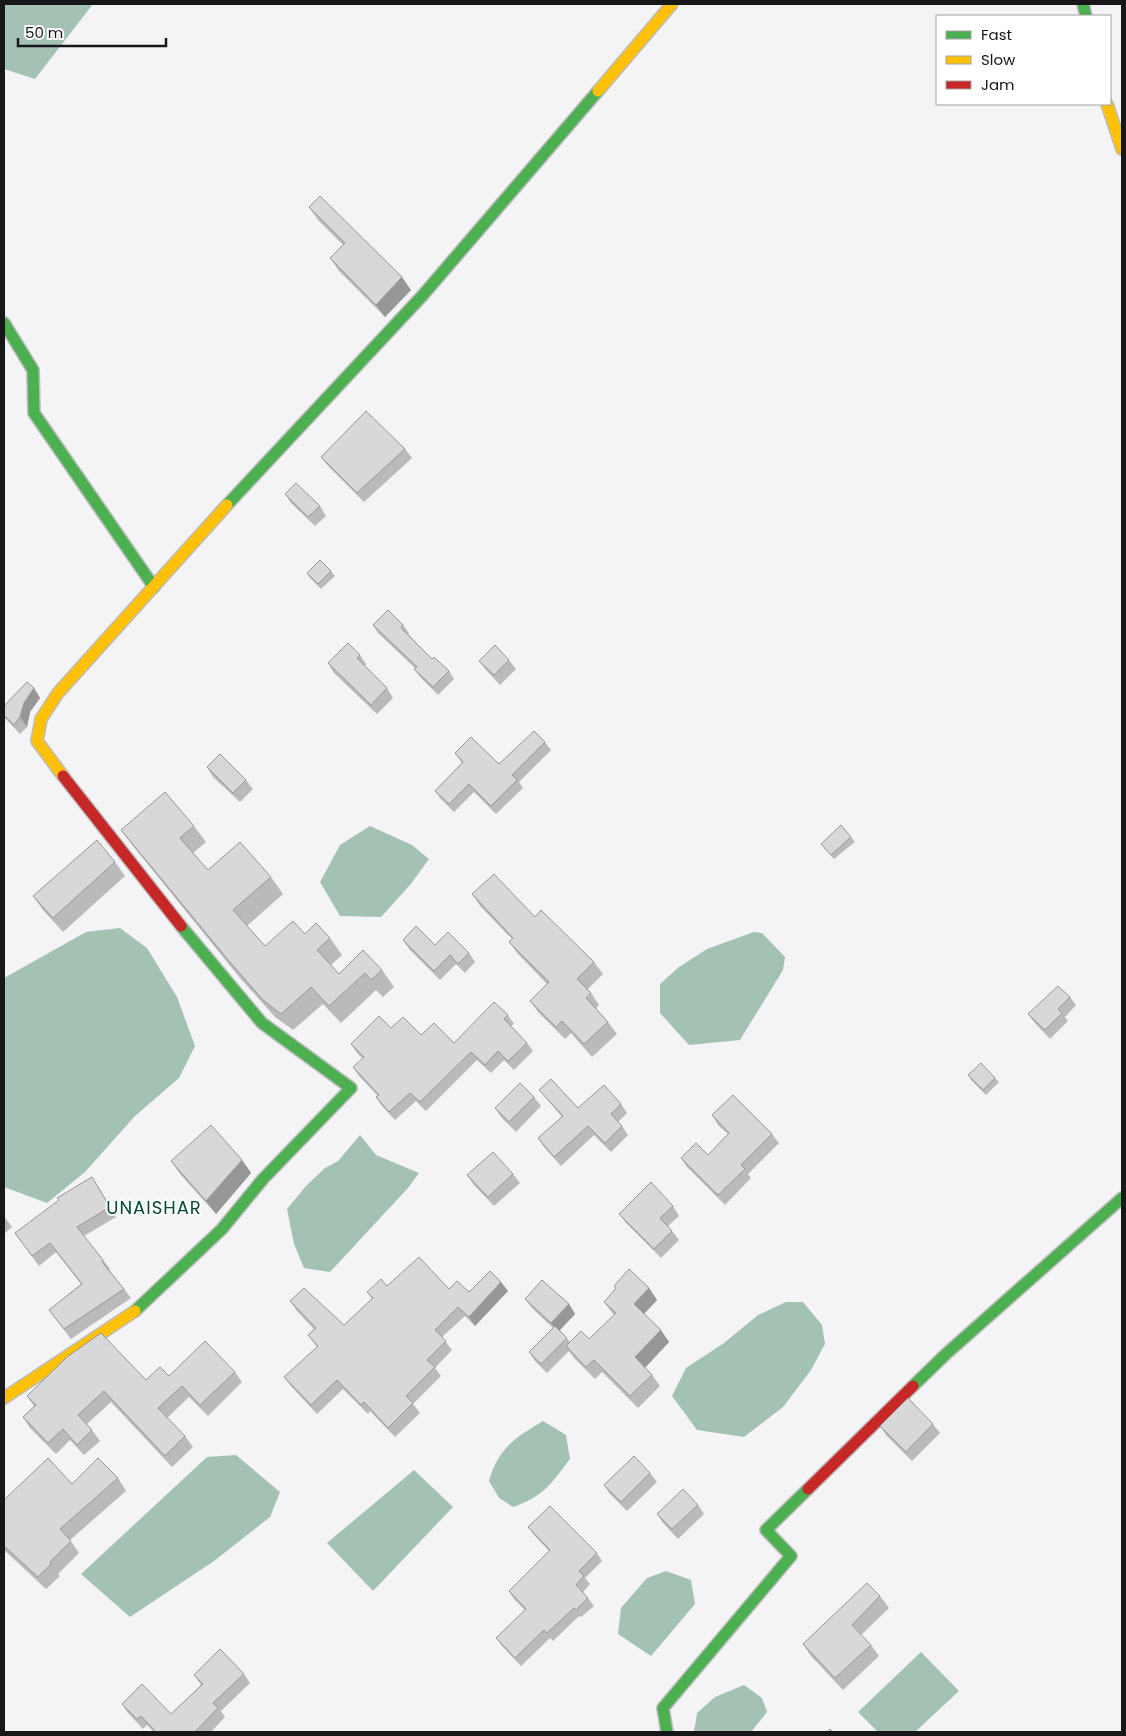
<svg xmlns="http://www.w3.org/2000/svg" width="1126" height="1736" font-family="Poppins,sans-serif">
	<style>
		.water { fill: #a4c2b3 }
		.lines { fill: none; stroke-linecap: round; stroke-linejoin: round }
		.fast-casing { stroke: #bdbcbd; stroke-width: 14 }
		.slow-casing { stroke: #bdbcbd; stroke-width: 14 }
		.jam-casing { stroke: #bdbcbd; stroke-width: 14 }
		.fast { stroke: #4caf50; stroke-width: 11 }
		.slow { stroke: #ffc107; stroke-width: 11 }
		.jam { stroke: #c62828; stroke-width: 11 }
		.wall { fill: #bab9bb }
		.shaded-wall { fill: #979698 }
		.building { fill: #d8d7d9; stroke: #979698 }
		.labels { text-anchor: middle; stroke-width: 4; stroke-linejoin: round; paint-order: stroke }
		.quarter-label { font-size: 18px; letter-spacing: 1px; fill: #004c32; stroke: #fff }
	</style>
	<rect width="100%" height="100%" fill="#f4f3f5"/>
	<g class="water">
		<polygon points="4,4 93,4 35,79 4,69"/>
		<polygon points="370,826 412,845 429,859 410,885 381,917 340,916 320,882 340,845"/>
		<polygon points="120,928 147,948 177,997 195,1046 179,1078 135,1116 85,1172 47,1203 4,1187 4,978 86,932"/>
		<polygon points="754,932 762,933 785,957 783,970 740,1040 689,1045 660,1013 660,984 679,967 707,949"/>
		<polygon points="360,1135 376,1155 419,1173 408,1188 330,1272 304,1268 294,1244 287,1209 306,1186 325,1168 338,1161"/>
		<polygon points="786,1302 803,1302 822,1325 825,1344 811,1370 783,1407 744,1437 697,1430 672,1396 686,1368 724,1343 758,1315"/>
		<path d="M543 1421 566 1435 570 1459C551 1484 544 1496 513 1507L499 1498 489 1481C498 1448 515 1438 543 1421Z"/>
		<polygon points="236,1455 280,1492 270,1517 214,1561 130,1617 81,1574 207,1457"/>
		<polygon points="414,1470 453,1507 373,1591 327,1543"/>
		<polygon points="666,1571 691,1580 695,1604 651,1656 618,1634 621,1608 647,1578"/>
		<polygon points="921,1652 959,1691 915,1732 878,1732 858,1712"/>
		<polygon points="744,1685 762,1698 767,1712 751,1732 694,1732 697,1713 715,1697"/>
	</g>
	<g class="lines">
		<g class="fast-casing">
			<g id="fast">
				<polyline points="1083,4 1086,16"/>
				<polyline points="4,323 33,370 34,413 154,587"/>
				<polyline points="227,505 423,295 598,91"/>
				<polyline points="135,1311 222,1229 263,1179 351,1088 262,1023 181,926"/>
				<polyline points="913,1386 946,1354 1122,1198"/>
				<polyline points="667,1732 663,1708 791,1556 766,1530 808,1489"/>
			</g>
		</g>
		<g class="slow-casing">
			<g id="slow">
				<polyline points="598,91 672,4"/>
				<polyline points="1107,104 1122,149"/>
				<polyline points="63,776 37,741 41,719 58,693 227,505"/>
				<polyline points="4,1398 135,1311"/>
			</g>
		</g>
		<g class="jam-casing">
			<g id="jam">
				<polyline points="63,776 181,926"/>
				<polyline points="808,1489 913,1386"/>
			</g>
		</g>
		<use href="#fast" class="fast"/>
		<use href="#slow" class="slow"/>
		<use href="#jam" class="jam"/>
	</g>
	<g class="wall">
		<polygon points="309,207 411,290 385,317 339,271 330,258 343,245 318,220"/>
		<polygon points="405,449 412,458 364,502 328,466 321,457"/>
		<polygon points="285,494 320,506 326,516 315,526 291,503"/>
		<polygon points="331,571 335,576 321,589 310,578 307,573"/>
		<polygon points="373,625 403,625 409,633 408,634 432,659 449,671 454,679 438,695 420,677 414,669 415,668 378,633"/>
		<polygon points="360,655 366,664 365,666 387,688 393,698 377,714 334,673 328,663"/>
		<polygon points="509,660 516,669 500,685 486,670 479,661"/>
		<polygon points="34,688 40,698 30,712 27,727 20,734 4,717 4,706"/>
		<polygon points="545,742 551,750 519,782 523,788 496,814 474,792 454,812 441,799 435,791 462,763 455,753 499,764"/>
		<polygon points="207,767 246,780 253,789 240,802 213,777"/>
		<polygon points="194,826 206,842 193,853 208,870 271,877 283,894 247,926 265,946 305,934 330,938 342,955 331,965 339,974 382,970 394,987 383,997 376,990 341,1023 323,1004 293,1030 275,1017 240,978 133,846 121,830"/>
		<polygon points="851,837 855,842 834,859 821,844"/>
		<polygon points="115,862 125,876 63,932 43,910 33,896"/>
		<polygon points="472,894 535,917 594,962 603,974 587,990 591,993 599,1005 596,1008 608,1022 617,1034 592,1057 571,1033 565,1039 539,1013 530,1001 547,984 518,954 509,942 512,939 481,907"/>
		<polygon points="403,940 435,945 469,953 475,962 465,973 456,964 440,980 409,949"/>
		<polygon points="1070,997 1076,1005 1065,1017 1068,1021 1050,1039 1034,1022 1028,1014"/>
		<polygon points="508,1015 514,1024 511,1026 527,1043 533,1051 514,1070 504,1060 491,1073 477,1060 426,1111 416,1101 395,1120 382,1106 376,1097 378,1096 359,1076 353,1067 363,1059 357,1053 351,1044 391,1028 454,1043"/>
		<polygon points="968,1075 995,1078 999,1082 986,1095 971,1080"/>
		<polygon points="539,1090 578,1108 621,1104 627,1113 618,1122 622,1126 628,1135 611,1152 594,1135 561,1166 544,1147 538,1138 562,1117 546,1098"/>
		<polygon points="534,1097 541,1106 516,1132 501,1117 495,1108"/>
		<polygon points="712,1115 772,1134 779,1143 748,1174 751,1178 725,1205 687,1167 681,1158 708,1155 728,1134 718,1125"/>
		<polygon points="242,1160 251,1173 216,1214 180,1174 171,1161"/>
		<polygon points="513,1174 520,1183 494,1206 474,1185 467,1175"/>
		<polygon points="98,1186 116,1217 84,1236 103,1260 110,1269 109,1270 124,1289 131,1298 71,1339 49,1310 81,1284 56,1252 39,1266 15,1233"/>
		<polygon points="673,1206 679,1216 668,1226 672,1231 679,1240 661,1258 626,1223 619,1214"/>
		<polygon points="4,1216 12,1227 4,1234"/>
		<polygon points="387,1286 449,1289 469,1292 508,1291 475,1326 465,1316 442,1337 452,1350 435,1368 441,1376 413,1404 420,1413 395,1437 370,1411 368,1414 343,1389 317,1414 291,1386 284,1377 317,1347 308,1335 314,1329 297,1311 290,1301 344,1325 372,1299 367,1292"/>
		<polygon points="614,1286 649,1288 657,1300 644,1314 669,1342 645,1367 652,1375 660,1386 638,1408 602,1372 595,1379 574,1358 569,1351 547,1373 535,1361 529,1352 553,1328 532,1308 525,1299 569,1304 575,1314 560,1330 570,1342 589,1339 614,1315 604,1302 616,1289"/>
		<polygon points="235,1372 242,1382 208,1416 189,1397 167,1418 185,1436 193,1447 172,1467 111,1402 87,1424 92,1430 100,1441 84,1455 70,1440 56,1454 30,1428 23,1417 34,1406 27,1396 146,1380 169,1376"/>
		<polygon points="933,1424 940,1433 912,1461 886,1435 880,1426"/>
		<polygon points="650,1473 657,1482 627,1511 610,1494 604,1485"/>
		<polygon points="118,1478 126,1491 70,1540 79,1553 58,1574 60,1576 46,1589 4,1550 4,1499 5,1499 72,1484"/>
		<polygon points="698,1505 704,1514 678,1539 663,1523 657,1514"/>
		<polygon points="528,1527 597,1553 602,1561 585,1578 590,1584 583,1592 588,1598 594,1606 581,1617 579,1616 553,1641 550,1638 521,1666 502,1646 496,1638 525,1610 514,1599 509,1591 549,1551 534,1535"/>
		<polygon points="880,1596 889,1608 861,1635 871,1645 879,1656 843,1690 811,1656 803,1644"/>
		<polygon points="244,1674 250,1683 221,1711 225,1717 211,1732 154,1732 147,1725 143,1729 128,1713 122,1704 171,1714 201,1685 194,1675"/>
	</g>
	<g class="shaded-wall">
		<polygon points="402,277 411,290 385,317 376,305"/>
		<polygon points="34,688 40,698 30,712 27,727 20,717 24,703"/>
		<polygon points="242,1160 251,1173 216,1214 206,1201"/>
		<polygon points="501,1282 508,1291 475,1326 469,1317"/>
		<polygon points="649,1288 657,1300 642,1316 634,1304"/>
		<polygon points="569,1304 575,1314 558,1332 551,1323"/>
		<polygon points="661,1330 669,1342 644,1369 635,1357"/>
	</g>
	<g class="building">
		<polygon points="320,196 402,277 376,305 330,258 345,243 309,207"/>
		<polygon points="366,411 405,449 357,493 321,457"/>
		<polygon points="296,483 320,506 308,517 285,494"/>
		<polygon points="320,560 331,571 318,584 307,573"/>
		<polygon points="388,610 403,625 401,628 432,659 434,657 449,671 433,687 414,669 417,667 373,625"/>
		<polygon points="348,643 360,655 357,658 387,688 371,705 328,663"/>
		<polygon points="495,645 509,660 494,675 479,661"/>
		<polygon points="27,682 34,688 24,703 20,717 14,725 4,715 4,706"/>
		<polygon points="534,731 545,742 512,775 517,780 491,806 469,784 449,804 435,791 463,762 455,753 471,737 499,764"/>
		<polygon points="220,754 246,780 233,793 207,767"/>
		<polygon points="165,792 194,826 180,838 208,870 240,842 271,877 233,910 265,946 293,921 305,934 316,923 330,938 317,950 339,974 363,950 382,970 371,980 365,973 329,1006 311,987 281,1014 263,1000 229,961 121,830"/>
		<polygon points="841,825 851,837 831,855 821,844"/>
		<polygon points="97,840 115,862 53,918 33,896"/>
		<polygon points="494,874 535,917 541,910 594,962 577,979 591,993 586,998 608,1022 584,1044 562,1021 556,1027 530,1001 549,982 509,942 513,938 472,894"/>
		<polygon points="416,926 435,945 448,932 469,953 458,964 450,955 434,971 403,940"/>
		<polygon points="1058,986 1070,997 1058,1009 1062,1013 1045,1030 1028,1014"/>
		<polygon points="494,1002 508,1015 504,1019 527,1043 508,1061 498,1051 485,1065 471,1052 420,1102 410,1093 389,1112 376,1097 379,1095 353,1067 364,1057 351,1044 379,1016 391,1028 403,1017 421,1035 434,1023 454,1043"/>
		<polygon points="981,1063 995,1078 983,1090 968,1075"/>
		<polygon points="551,1079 578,1108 604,1085 621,1104 611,1114 622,1126 605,1143 588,1126 554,1157 538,1138 563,1116 539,1090"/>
		<polygon points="520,1083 534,1097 509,1122 495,1108"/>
		<polygon points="733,1095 772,1134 741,1165 745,1169 718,1195 681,1158 696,1143 708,1155 729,1133 712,1115"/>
		<polygon points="211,1125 242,1160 206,1201 171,1161"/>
		<polygon points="493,1152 513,1174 488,1197 467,1175"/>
		<polygon points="92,1177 110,1207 77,1227 103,1260 102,1262 124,1289 64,1329 49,1310 82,1284 50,1243 32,1256 15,1233 59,1200 57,1198"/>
		<polygon points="651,1182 673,1206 660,1218 672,1231 654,1249 619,1214"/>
		<polygon points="419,1257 449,1289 457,1281 469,1292 490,1271 501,1282 469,1317 458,1307 435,1330 446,1341 427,1360 435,1367 406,1396 413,1403 388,1428 364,1402 361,1405 337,1380 311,1405 284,1377 318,1346 308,1335 316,1328 290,1301 304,1288 344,1325 373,1298 367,1292 381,1279 387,1286"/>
		<polygon points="629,1269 649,1288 634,1304 661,1330 635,1357 652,1375 630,1396 594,1360 586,1367 566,1346 581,1331 589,1339 616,1313 604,1302 616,1288 614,1286"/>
		<polygon points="542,1280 569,1304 551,1323 525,1299"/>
		<polygon points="555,1326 567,1338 541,1364 529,1352"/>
		<polygon points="101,1333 146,1380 160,1367 169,1376 205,1341 235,1372 200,1405 182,1386 158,1408 185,1436 165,1456 104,1391 78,1415 92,1430 77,1445 63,1429 48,1443 23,1417 36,1405 27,1396 67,1357"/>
		<polygon points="908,1398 933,1424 906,1452 880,1426"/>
		<polygon points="634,1456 650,1473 621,1502 604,1485"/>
		<polygon points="48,1458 72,1484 98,1458 118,1478 60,1529 71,1541 50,1562 51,1564 38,1577 4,1546 4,1499 5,1499"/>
		<polygon points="683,1489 698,1505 672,1529 657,1514"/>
		<polygon points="550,1506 597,1553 579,1571 584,1576 576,1585 588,1598 576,1610 574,1608 547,1633 544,1630 515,1658 496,1638 526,1609 509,1591 550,1550 528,1527"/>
		<polygon points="867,1583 880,1596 852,1625 871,1645 835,1678 803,1644"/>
		<polygon points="220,1649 244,1674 213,1703 218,1708 195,1732 156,1732 141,1716 137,1719 122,1704 142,1684 171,1714 203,1684 194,1675"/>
		<polygon points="830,1729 833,1732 827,1732"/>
	</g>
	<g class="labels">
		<g class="quarter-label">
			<text x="154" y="1214">UNAISHAR</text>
		</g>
	</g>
	<rect width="1126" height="1736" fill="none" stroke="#171618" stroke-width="10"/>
	<rect x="936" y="15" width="175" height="90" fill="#ffffff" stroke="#a2a2a3"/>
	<rect x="946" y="31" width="25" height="8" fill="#4caf50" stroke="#a2a2a3"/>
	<text x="981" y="40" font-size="15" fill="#171618">Fast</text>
	<rect x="946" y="56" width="25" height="8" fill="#ffc107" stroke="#a2a2a3"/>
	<text x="981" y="65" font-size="15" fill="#171618">Slow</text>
	<rect x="946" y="81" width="25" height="8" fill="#c62828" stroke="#a2a2a3"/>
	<text x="981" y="90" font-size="15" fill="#171618">Jam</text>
	<path d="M18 38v8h148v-8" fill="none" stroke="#171618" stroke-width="2.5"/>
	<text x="25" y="38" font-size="15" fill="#171618" stroke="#ffffff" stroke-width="4" paint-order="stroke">50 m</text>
</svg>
